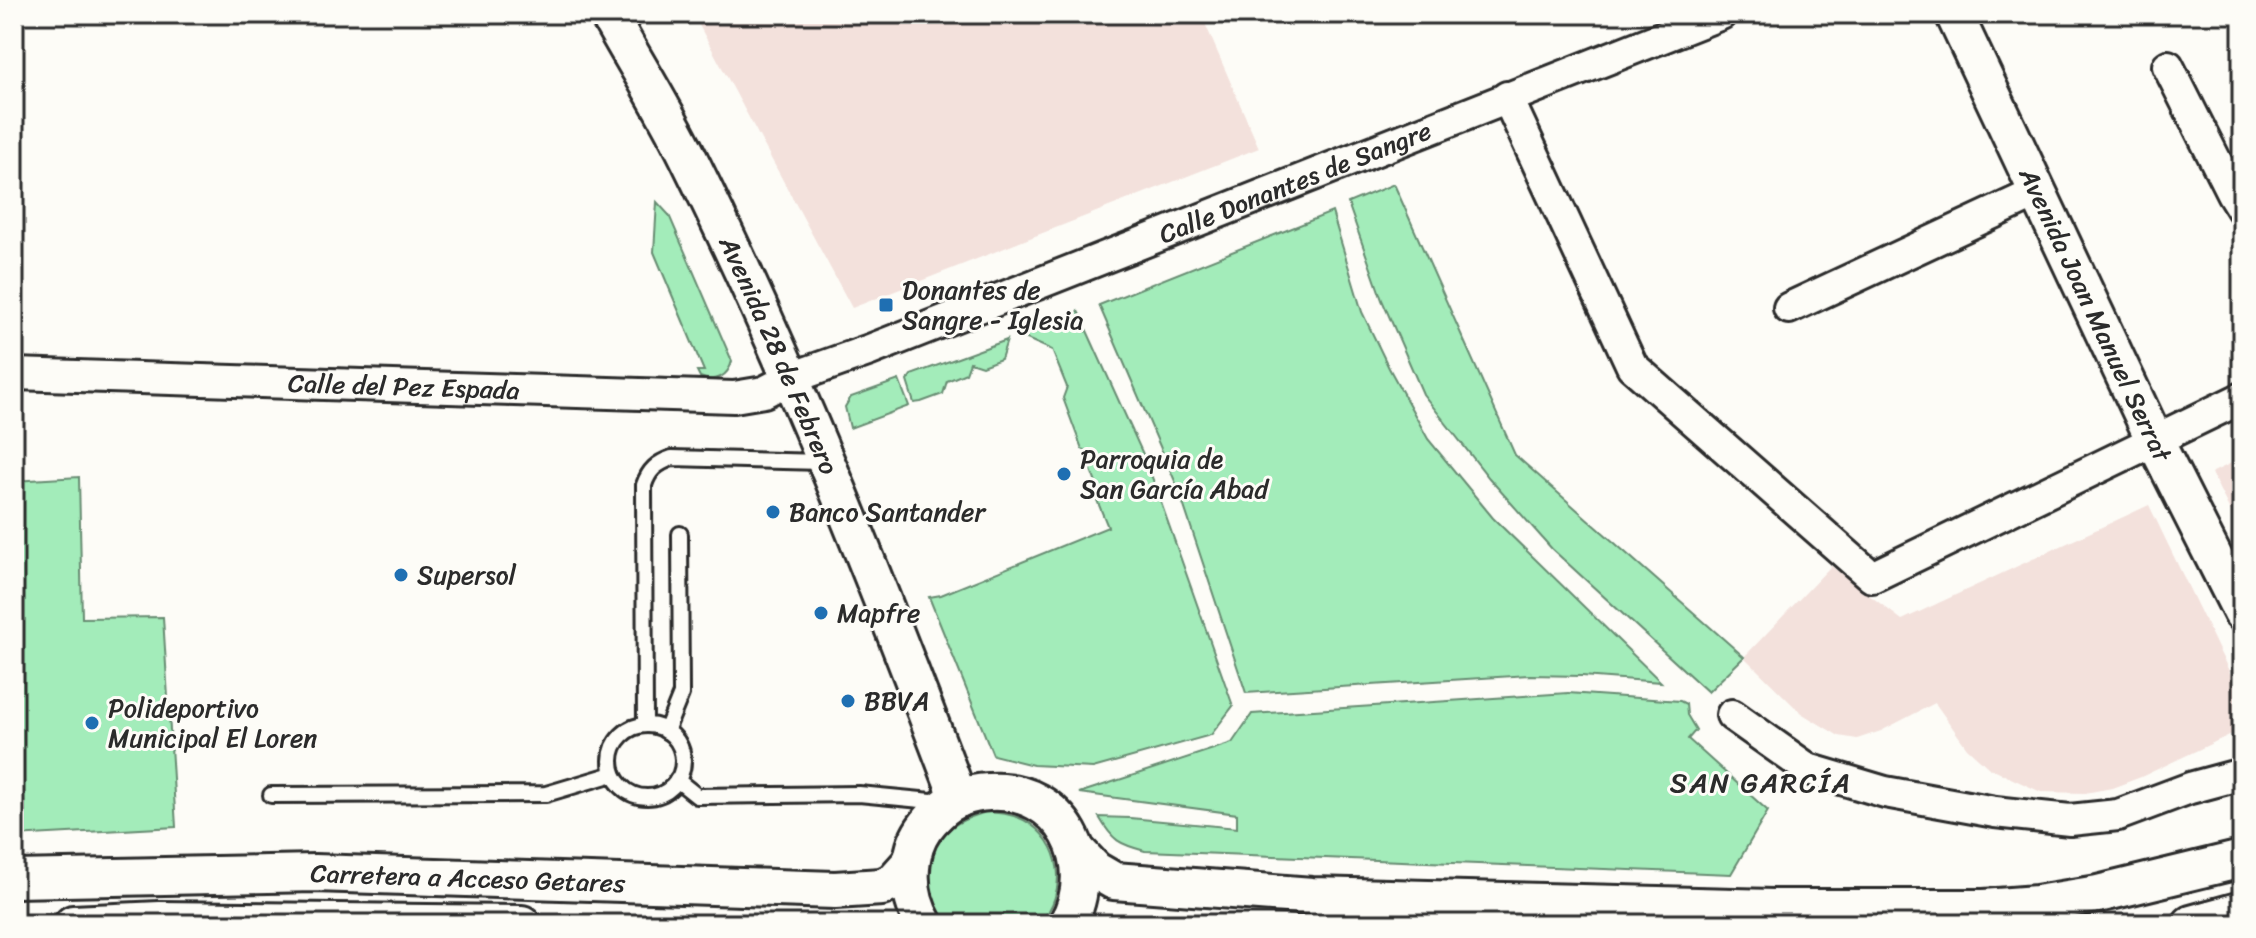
<svg xmlns="http://www.w3.org/2000/svg" width="2256" height="938" font-family="Sriracha,sans-serif">
	<style>
		.built { fill: #f3e1dc }
		.green { fill: #a3ecba; stroke: #678c72; stroke-width: 2 }
		.lines { fill: none; stroke-linecap: round; stroke-linejoin: round }
		.service-casing { stroke: #2b2b2b; stroke-width: 20 }
		.minor-casing { stroke: #2b2b2b; stroke-width: 36 }
		.tertiary-casing { stroke: #2b2b2b; stroke-width: 42 }
		.service { stroke: #fdfcf7; stroke-width: 14 }
		.minor { stroke: #fdfcf7; stroke-width: 30 }
		.tertiary { stroke: #fdfcf7; stroke-width: 36 }
		.poi-dot { fill: #1f6fb2; stroke: #fdfcf7; stroke-width: 3 }
		.labels { text-anchor: middle; stroke-width: 6; stroke-linejoin: round; paint-order: stroke }
		.street-label { font-size: 26px; fill: #2b2b2b; stroke: #fdfcf7 }
		.poi-label { font-size: 26px; fill: #2b2b2b; stroke: #fdfcf7; text-anchor: start }
		.neighbourhood-label { font-size: 28px; letter-spacing: 2px; fill: #2b2b2b; stroke: #fdfcf7 }
	</style>
	<rect width="100%" height="100%" fill="#fdfcf7"/>
	<filter id="ink" filterUnits="userSpaceOnUse"><feTurbulence type="fractalNoise" baseFrequency=".0125" numOctaves="2"/><feDisplacementMap in="SourceGraphic" scale="16" xChannelSelector="R" yChannelSelector="G"/><feConvolveMatrix kernelMatrix="1 2 1 2 8 2 1 2 1" color-interpolation-filters="sRGB"/></filter>
	<g filter="url(#ink)">
		<g class="built">
			<polygon points="693,14 1201,14 1259,148 852,308"/>
			<polygon points="2242,458 2242,534 2211,473"/>
			<polygon points="2149,505 2242,698 2242,729 2141,777 2112,788 2085,793 2041,792 1989,768 1967,748 1935,703 1881,731 1857,739 1839,736 1801,713 1744,657 1831,566 1902,620"/>
		</g>
		<g class="green">
			<polygon points="1394,184 1515,455 1744,657 1708,692 1552,549 1489,478 1423,394 1382,300 1348,203"/>
			<path d="M657 202 669 215 732 361C728 377 715 383 700 377L697 371H704L654 252Z"/>
			<polygon points="1332,212 1362,312 1389,368 1428,439 1493,518 1661,682 1582,676 1529,675 1246,693 1178,488 1099,305"/>
			<polygon points="1078,311 1147,463 1233,706 1211,735 1093,768 1033,765 993,755 929,597 941,595 1108,527 1092,488 1097,486 1088,462 1090,452 1082,449 1063,398 1067,387 1052,350 1020,336"/>
			<polygon points="1007,340 1001,359 982,366 970,362 966,373 947,381 943,394 921,402 914,403 907,381 911,375"/>
			<polygon points="899,380 909,406 850,428 845,407 851,397"/>
			<polygon points="79,477 82,618 163,617 176,827 14,836 14,481"/>
			<path d="M1568 693 1680 701 1686 704 1687 715 1696 730 1688 739 1768 811 1731 874 1145 851C1119 844 1113 841 1099 817L1130 818 1237 828V814L1079 793 1232 743 1252 714Z"/>
			<path d="M986 812C1000 813 1012 814 1024 820 1063 841 1069 893 1039 924H948C924 895 921 854 952 827 962 819 974 816 986 812Z"/>
		</g>
		<g class="lines">
			<g class="service-casing">
				<g id="service">
					<path d="M645 725 644 485C649 470 657 463 672 458L823 462"/>
					<circle cx="647" cy="761" r="36"/>
					<polyline points="666,731 681,694 680,534"/>
					<polyline points="677,780 697,796 859,794 942,802"/>
					<polyline points="271,795 546,794 613,774"/>
				</g>
			</g>
			<g class="minor-casing">
				<g id="minor">
					<polyline points="2168,66 2232,193 2242,209"/>
					<polyline points="1507,97 1632,366 1872,577 2242,398"/>
					<polyline points="1789,308 2038,192"/>
					<path id="s1" d="M14 374 734 397 764 392 791 378 870 350 1721 14"/>
					<polyline points="1732,715 1808,769 1885,792 1995,812 2070,820 2118,815 2190,788 2242,774"/>
				</g>
			</g>
			<g class="tertiary-casing">
				<g id="tertiary">
					<path id="s2" d="M608 14C634 61 664 108 688 157 791 365 877 582 959 799"/>
					<path id="s3" d="M1954 14 2154 439 2242 613"/>
					<polyline points="1077,851 1095,870 1114,881 1312,896 1773,908 1984,908 2037,904 2098,894 2242,859"/>
					<path id="s4" d="M14 879 315 873 835 890 882 887 893 882 911 862"/>
					<polyline points="73,924 160,920 522,924"/>
					<path d="M924 924C910 900 907 874 915 847 919 834 928 822 939 812 952 799 970 793 989 792 1062 787 1102 863 1067 924"/>
					<polyline points="2191,924 2242,910"/>
				</g>
			</g>
			<use href="#service" class="service"/>
			<use href="#minor" class="minor"/>
			<use href="#tertiary" class="tertiary"/>
		</g>
	</g>
	<g class="poi-dot">
		<rect x="878" y="297" width="16" height="16" rx="4"/>
		<circle cx="1064" cy="474" r="8"/>
		<circle cx="773" cy="512" r="8"/>
		<circle cx="401" cy="575" r="8"/>
		<circle cx="821" cy="613" r="8"/>
		<circle cx="848" cy="701" r="8"/>
		<circle cx="92" cy="723" r="8"/>
	</g>
	<g class="labels">
		<g class="street-label">
			<text dy="9" stroke="none"><textPath href="#s1" startOffset="1322">Calle Donantes de Sangre</textPath></text>
			<text dy="9" stroke="none"><textPath href="#s3" startOffset="332">Avenida Joan Manuel Serrat</textPath></text>
			<text dy="9" stroke="none"><textPath href="#s2" startOffset="382">Avenida 28 de Febrero</textPath></text>
			<text dy="9" stroke="none"><textPath href="#s1" startOffset="390">Calle del Pez Espada</textPath></text>
			<text dy="9" stroke="none"><textPath href="#s4" startOffset="454">Carretera a Acceso Getares</textPath></text>
		</g>
		<g class="poi-label">
			<text x="902" y="299">Donantes de<tspan x="902" dy="30">Sangre - Iglesia</tspan></text>
			<text x="1080" y="468">Parroquia de<tspan x="1080" dy="30">San García Abad</tspan></text>
			<text x="789" y="521">Banco Santander</text>
			<text x="417" y="584">Supersol</text>
			<text x="837" y="622">Mapfre</text>
			<text x="864" y="710">BBVA</text>
			<text x="108" y="717">Polideportivo<tspan x="108" dy="30">Municipal El Loren</tspan></text>
		</g>
		<g class="neighbourhood-label">
			<text x="1761" y="792">SAN GARCÍA</text>
		</g>
	</g>
	<rect width="2256" height="938" fill="none" stroke="#fdfcf7" stroke-width="48"/>
	<rect x="24" y="24" width="2208" height="890" fill="none" stroke="#2b2b2b" stroke-width="3" filter="url(#ink)"/>
</svg>
